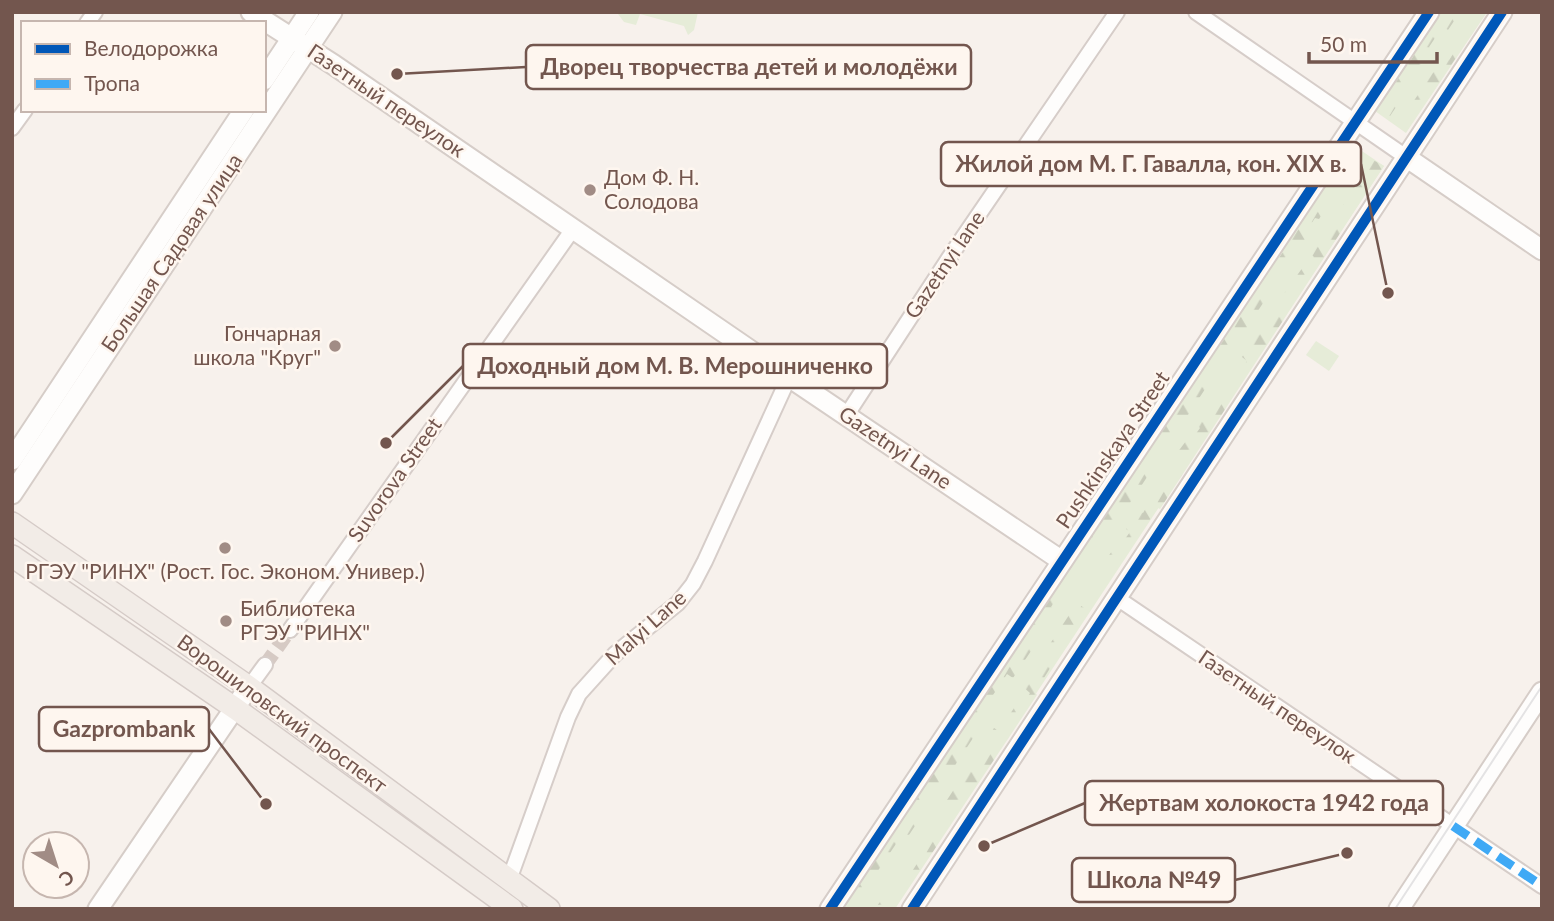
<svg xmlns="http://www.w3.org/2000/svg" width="1554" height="921" font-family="Lato,sans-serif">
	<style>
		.green { fill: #e6ecd8 }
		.forest { fill: url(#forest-firs) }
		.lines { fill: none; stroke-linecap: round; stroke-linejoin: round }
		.street-tunnel { stroke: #d6cac4; stroke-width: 14; stroke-dasharray: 14 7; stroke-linecap: butt }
		.street-casing { stroke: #d6cdc9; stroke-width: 18 }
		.secondary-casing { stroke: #d6cdc8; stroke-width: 23 }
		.primary-casing { stroke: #d5cbc7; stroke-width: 24 }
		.street { stroke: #fefdfc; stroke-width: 14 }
		.secondary { stroke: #fefdfc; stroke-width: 19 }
		.primary { stroke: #f2ece7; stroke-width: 21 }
		.tram { stroke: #e4e3e4; stroke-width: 2 }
		.quiet { stroke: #3fa9f5; stroke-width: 9; stroke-dasharray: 18 9; stroke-linecap: butt }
		.cycleway-casing { stroke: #fef6ef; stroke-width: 15 }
		.cycleway { stroke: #0057b8; stroke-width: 10 }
		.poi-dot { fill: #a18c85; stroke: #fef6ef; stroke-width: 2.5 }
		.labels { text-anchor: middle; stroke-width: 5; stroke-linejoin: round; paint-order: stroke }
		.street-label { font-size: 21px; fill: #73564e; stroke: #fef6ef }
		.poi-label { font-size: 21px; fill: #73564e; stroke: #fef6ef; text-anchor: start }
		.leader { fill: none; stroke: #73564e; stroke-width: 2.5 }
		.callout-dot { fill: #73564e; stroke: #fef6ef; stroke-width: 2.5 }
		.callout { fill: #fef6ef; stroke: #73564e; stroke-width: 2.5 }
		.callout-label { font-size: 23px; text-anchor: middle; font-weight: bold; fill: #73564e }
	</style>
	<defs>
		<pattern id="forest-firs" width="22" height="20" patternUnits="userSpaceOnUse" patternTransform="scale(1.75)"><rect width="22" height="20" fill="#e6ecd8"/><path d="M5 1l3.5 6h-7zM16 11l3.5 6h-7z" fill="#c9ccbb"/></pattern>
	</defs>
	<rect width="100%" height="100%" fill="#f7f1ec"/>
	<g class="green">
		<polygon points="618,12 698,12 694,30 688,35 684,26 640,14 636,25 624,22 618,14"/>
		<polygon points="1441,12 1487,12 1406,133 1375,111"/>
		<polygon points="1353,145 1384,166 894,909 842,909"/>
		<polygon points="1316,341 1339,356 1329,371 1306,355"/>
	</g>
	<g class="forest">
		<polygon points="1443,12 1460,12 1448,30 1443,27 1441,29 1429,47 1433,52 1390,116 1378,109"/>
		<polygon points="1473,12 1487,12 1420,111 1411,105 1443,58 1449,60 1462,40 1457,36"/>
		<polygon points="1353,148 1362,154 1319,219 1315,218 1307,230 1310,232 1232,350 1226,347 1208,374 1213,377 1167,447 1161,443 1146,467 1151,471 1105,541 1097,535 1088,548 1085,546"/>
		<polygon points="1373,160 1384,166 1160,509 1158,508 1116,568 1105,561 1119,541 1122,543 1130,532 1126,529 1139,511 1143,513 1150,501 1147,499 1161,477 1167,481 1183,457 1177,453 1189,437 1192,439 1200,428 1197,425 1224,384 1228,387 1247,361 1242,357 1269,317 1274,320 1288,298 1283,295 1303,267 1306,269 1314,257 1311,254 1321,239 1325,242 1333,229 1329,226"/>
		<polygon points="1055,592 1059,595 1051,607 1057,612 1013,678 1007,674 977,719 983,723 907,838 902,835 867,887 872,891 865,902 860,899 854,909 843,909"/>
		<polygon points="1077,603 1087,610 1035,692 1037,695 895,909 875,909 884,896 893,901 904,885 900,882 905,874 909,876 920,859 912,853 925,832 933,836 954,806 947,800 994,728 1004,734 1015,717 1010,714 1016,705 1021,708 1030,693 1022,686 1034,668 1038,670 1045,659 1042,656"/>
	</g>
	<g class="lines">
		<polyline class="street-tunnel" points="265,665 290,630"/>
		<g class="street-casing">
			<g id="street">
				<polyline points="1196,12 1406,157"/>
				<polyline points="87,23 95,12"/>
				<polyline points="12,128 25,110"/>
				<polyline points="846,416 949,258 1117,12"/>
				<polyline points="1117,598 1542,886"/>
				<polyline points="290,630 573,229"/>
				<polyline points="249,687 265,665"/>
				<polyline points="509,880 568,717 579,694 615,654 678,603 693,584 705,561 789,377"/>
			</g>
		</g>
		<g class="secondary-casing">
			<g id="secondary">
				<polyline points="251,12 334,65 789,377 1062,561"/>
				<polyline points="264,80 309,12"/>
				<polyline points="1406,157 1542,250"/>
				<polyline points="12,460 244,110"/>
				<polyline points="12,494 332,12"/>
				<polyline points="98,909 249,687"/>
				<polyline points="830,909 1429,12"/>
				<polyline points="912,909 1502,12"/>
				<polyline points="1399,909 1542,692"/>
			</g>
		</g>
		<g class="primary-casing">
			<g id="primary">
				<polyline points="12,523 249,687 549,909"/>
				<polyline points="12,556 236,709 512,909"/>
			</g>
		</g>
		<use href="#street" class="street"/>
		<use href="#secondary" class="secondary"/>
		<use href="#primary" class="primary"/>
		<polyline class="tram" points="1395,909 1542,686"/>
		<polyline class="quiet" points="1453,826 1542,886"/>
		<g class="cycleway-casing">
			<g id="cycleway">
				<polyline points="830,909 1429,12"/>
				<polyline points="912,909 1502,12"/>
			</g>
		</g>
		<use href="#cycleway" class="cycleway"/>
	</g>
	<g class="poi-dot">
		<circle cx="590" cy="190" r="7"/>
		<circle cx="335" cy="346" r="7"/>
		<circle cx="225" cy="548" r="7"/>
		<circle cx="226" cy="621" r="7"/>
	</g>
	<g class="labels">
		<g class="street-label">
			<text transform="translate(386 101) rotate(34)" y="7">Газетный переулок</text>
			<text transform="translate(172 253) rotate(-56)" y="7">Большая Садовая улица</text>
			<text transform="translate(945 265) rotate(-56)" y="7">Gazetnyi lane</text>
			<text transform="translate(895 448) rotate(34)" y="7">Gazetnyi Lane</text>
			<text transform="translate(1113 450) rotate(-56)" y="7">Pushkinskaya Street</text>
			<text transform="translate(395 480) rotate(-55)" y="7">Suvorova Street</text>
			<text transform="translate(646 628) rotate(-42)" y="7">Malyi Lane</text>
			<text transform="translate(1277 707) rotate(34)" y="7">Газетный переулок</text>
			<text transform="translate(282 714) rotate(36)" y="7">Ворошиловский проспект</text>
		</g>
		<g class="poi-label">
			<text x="604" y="185">Дом Ф. Н.<tspan x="604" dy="24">Солодова</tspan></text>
			<text x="321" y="341" text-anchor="end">Гончарная<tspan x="321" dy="24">школа "Круг"</tspan></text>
			<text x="225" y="579" text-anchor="middle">РГЭУ "РИНХ" (Рост. Гос. Эконом. Универ.)</text>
			<text x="240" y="616">Библиотека<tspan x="240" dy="24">РГЭУ "РИНХ"</tspan></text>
		</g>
	</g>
	<path class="leader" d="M397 74L526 67M1388 293L1361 164M386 443L463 366M266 804L209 729M984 846L1085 803M1347 853L1235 880"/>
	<g class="callout-dot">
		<circle cx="397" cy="74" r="7"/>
		<circle cx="1388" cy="293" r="7"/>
		<circle cx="386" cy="443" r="7"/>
		<circle cx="266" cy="804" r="7"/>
		<circle cx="984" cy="846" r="7"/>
		<circle cx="1347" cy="853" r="7"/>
	</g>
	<g class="callout">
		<rect x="526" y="45" width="445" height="44" rx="7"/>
		<rect x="941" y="142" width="420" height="44" rx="7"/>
		<rect x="463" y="344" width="424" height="44" rx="7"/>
		<rect x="39" y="707" width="170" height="44" rx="7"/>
		<rect x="1085" y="781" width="358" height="44" rx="7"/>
		<rect x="1072" y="858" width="163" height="44" rx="7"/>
	</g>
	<g class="callout-label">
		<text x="749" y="75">Дворец творчества детей и молодёжи</text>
		<text x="1151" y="172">Жилой дом М. Г. Гавалла, кон. XIX в.</text>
		<text x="675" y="374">Доходный дом М. В. Мерошниченко</text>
		<text x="124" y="737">Gazprombank</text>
		<text x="1264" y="811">Жертвам холокоста 1942 года</text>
		<text x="1154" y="888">Школа №49</text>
	</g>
	<rect width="1554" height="921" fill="none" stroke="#73564e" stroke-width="28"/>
	<rect x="21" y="21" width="245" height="91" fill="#fef6ef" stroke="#c6b6af" stroke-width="2"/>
	<rect x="35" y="44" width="35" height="10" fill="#0057b8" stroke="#c6b6af" stroke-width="2"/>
	<text x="84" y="56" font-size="21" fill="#73564e">Велодорожка</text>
	<rect x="35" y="79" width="35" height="10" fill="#3fa9f5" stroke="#c6b6af" stroke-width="2"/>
	<text x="84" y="91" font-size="21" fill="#73564e">Тропа</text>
	<g transform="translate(56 865) rotate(141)"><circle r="33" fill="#fef6ef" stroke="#c6b6af" stroke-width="2"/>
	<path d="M0-5L12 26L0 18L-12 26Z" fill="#a18c85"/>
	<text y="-10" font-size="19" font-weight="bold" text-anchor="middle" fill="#73564e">С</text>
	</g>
	<path d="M1309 52v10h128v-10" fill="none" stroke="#73564e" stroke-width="3.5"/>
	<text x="1320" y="52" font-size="21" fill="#73564e" stroke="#fef6ef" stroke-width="5" paint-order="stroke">50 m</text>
</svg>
